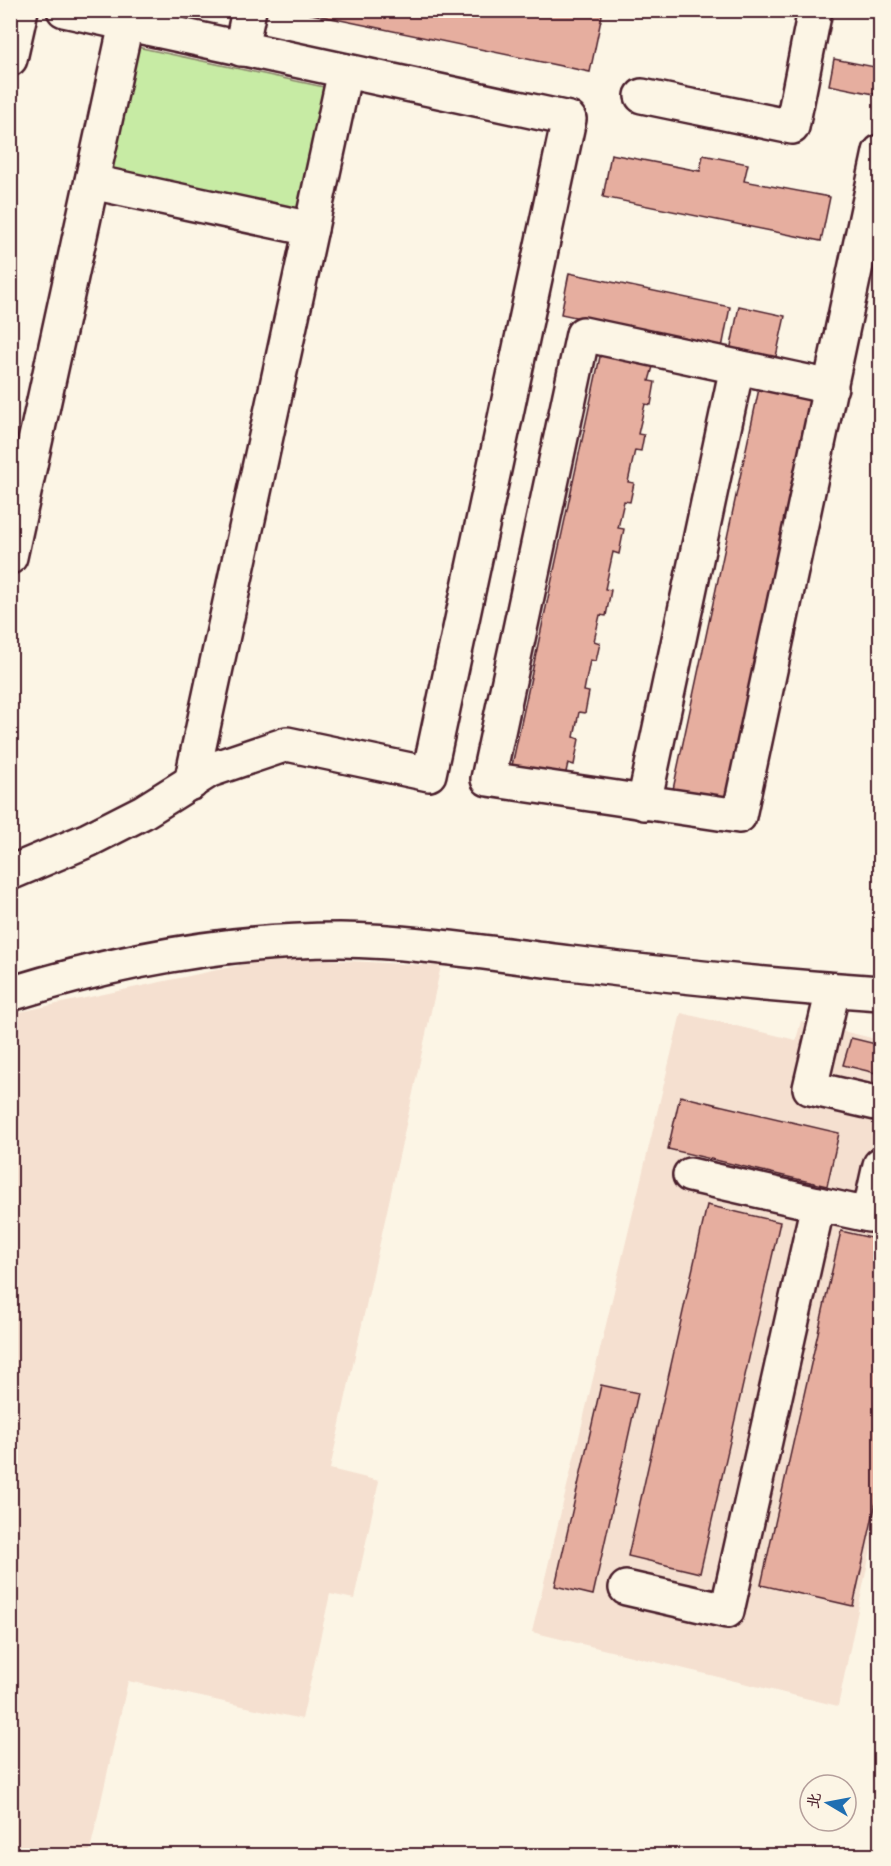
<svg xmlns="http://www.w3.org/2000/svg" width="891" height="1866" font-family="Caveat,'LXGW WenKai TC',sans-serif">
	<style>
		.built { fill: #f5e0d0 }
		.green { fill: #c7eba4; stroke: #888568; stroke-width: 1.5 }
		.building { fill: #e6ae9f; stroke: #4a1f2b; stroke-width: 1.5 }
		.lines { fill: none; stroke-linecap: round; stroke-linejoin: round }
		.minor-casing { stroke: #4a1f2b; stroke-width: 38 }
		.minor { stroke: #fcf5e5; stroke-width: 33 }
	</style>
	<rect width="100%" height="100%" fill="#fcf5e5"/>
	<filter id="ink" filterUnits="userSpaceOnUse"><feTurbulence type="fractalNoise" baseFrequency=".0167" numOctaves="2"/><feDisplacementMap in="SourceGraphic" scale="12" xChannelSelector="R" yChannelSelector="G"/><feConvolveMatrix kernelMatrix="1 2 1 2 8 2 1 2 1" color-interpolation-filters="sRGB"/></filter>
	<g filter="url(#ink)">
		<g class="built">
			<polygon points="278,957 441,966 330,1469 379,1481 354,1599 330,1594 302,1719 128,1681 89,1855 11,1855 10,1014"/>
			<polygon points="681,1013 796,1040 801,1021 880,1040 880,1505 838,1706 532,1632"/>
		</g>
		<polygon class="green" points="137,47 324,87 298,212 110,171"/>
		<g class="building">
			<polygon points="292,10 579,10 602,15 590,72"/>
			<polygon points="834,59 880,68 879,95 829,85"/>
			<polygon points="611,154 700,171 703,155 748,164 744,181 830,197 821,241 603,197"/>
			<polygon points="569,273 730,307 722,348 561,314"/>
			<polygon points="739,306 785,316 775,361 730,351"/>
			<polygon points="601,352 654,363 649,381 655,382 651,405 645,404 638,434 644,435 641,451 635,450 628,482 634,483 630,502 624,501 618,528 624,529 619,554 613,552 605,589 611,590 606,616 600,615 594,641 600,643 596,661 590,660 584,691 589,692 585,713 579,712 574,737 579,739 574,765 568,763 564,781 511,770"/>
			<polygon points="760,384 821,397 733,807 672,794"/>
			<polygon points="851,1038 880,1045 880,1074 843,1065"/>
			<polygon points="680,1096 839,1133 827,1186 668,1149"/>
			<polygon points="707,1205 780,1222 700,1573 628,1556"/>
			<polygon points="841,1231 880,1240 880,1484 853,1606 761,1585"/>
			<polygon points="601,1385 638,1393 593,1595 555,1586"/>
		</g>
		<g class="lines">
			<g class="minor-casing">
				<g id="minor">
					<polyline points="241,49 249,10"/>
					<polyline points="10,59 21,10"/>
					<polyline points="642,96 792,127 815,10"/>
					<polyline points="92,182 311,229"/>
					<polyline points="831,387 583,334 488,779 739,816 880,152"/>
					<polyline points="10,557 126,24"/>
					<polyline points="191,783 345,71"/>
					<polyline points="644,803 737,367"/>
					<polyline points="10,873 88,840 143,812 210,770 287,744 429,774 569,119 64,10"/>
					<polyline points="833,990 810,1088 880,1104"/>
					<path d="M10 994C116 961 229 940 340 940 417 941 493 954 570 963 673 976 777 986 880 993"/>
					<polyline points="818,1204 869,1215 880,1165"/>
					<polyline points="626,1588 727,1611 818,1204 690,1175"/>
				</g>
			</g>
			<use href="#minor" class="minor"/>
		</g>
	</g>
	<rect width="891" height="1866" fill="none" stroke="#fcf5e5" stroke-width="36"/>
	<rect x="18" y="18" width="855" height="1830" fill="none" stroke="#4a1f2b" stroke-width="2" filter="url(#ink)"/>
	<g transform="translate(828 1803) rotate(280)"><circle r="28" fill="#fcf5e5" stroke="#b59f9b" stroke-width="1.5"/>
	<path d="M0-4.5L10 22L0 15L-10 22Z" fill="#1f6fb2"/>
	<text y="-9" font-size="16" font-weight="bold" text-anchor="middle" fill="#4a1f2b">北</text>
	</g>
</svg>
